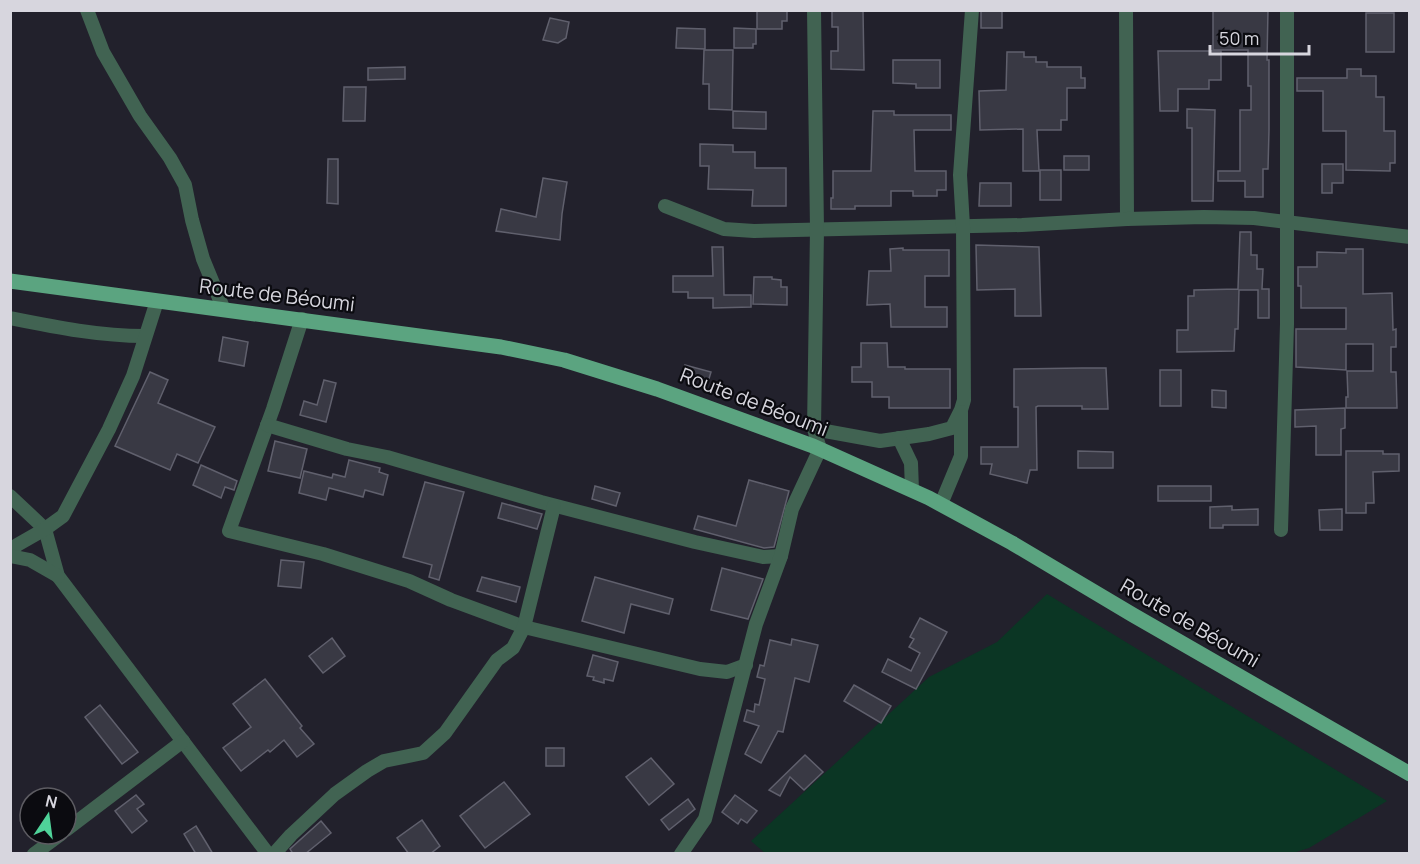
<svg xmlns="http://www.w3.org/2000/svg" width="1420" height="864" font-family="Manrope,sans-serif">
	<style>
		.green { fill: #0b3624 }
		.building { fill: #393944; stroke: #60606d; stroke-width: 1.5 }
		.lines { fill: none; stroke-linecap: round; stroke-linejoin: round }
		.minor { stroke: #416352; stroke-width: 14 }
		.major { stroke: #5ba480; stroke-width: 15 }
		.labels { text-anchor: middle; stroke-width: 4.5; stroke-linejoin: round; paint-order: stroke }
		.street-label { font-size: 20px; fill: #d7d6de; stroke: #0b0b10 }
	</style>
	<rect width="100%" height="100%" fill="#22212c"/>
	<polygon class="green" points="1047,594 1387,801 1309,848 1293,853 766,854 751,841 929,677 997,642"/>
	<g class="building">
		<polygon points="757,10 787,10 787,21 782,21 782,29 757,29"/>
		<polygon points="832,10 863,10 864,70 831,69 831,51 838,51 838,27 832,27"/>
		<rect x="981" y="10" width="21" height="18"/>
		<polygon points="1213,10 1268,10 1267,60 1269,60 1269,130 1268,169 1263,169 1263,197 1245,197 1245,181 1218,181 1218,171 1240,171 1240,110 1251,110 1251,86 1248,86 1248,50 1213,50"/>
		<rect x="1366" y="13" width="28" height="39"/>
		<polygon points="550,18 569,22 566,38 558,43 543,40"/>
		<polygon points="677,28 705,29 705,49 676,48"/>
		<polygon points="734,28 756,29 756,44 753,44 753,48 734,48"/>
		<polygon points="704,50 733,50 732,110 709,109 709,84 703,84"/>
		<polygon points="1158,51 1221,51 1221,80 1209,80 1209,89 1178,89 1178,111 1160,111"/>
		<polygon points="1007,52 1024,52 1024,57 1036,57 1036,62 1047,62 1047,67 1081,67 1081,78 1085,78 1085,88 1067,88 1067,120 1061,120 1061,130 1037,130 1039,171 1023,171 1023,129 980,130 979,91 1006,90"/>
		<polygon points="893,60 940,60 940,88 916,88 916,84 893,83"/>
		<polygon points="405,67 405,79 368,80 368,68"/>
		<polygon points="1347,69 1361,69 1361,76 1376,76 1376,97 1384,97 1384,131 1395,131 1395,163 1390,163 1390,171 1346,170 1346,131 1323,131 1323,91 1297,91 1297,78 1347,78"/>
		<polygon points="344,87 366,87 365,121 343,121"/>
		<polygon points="1187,109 1215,110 1213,201 1192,201 1192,128 1187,128"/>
		<polygon points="733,111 766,112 766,129 733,128"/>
		<polygon points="873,111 894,111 894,115 951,115 951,130 914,130 915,171 946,171 946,190 937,190 937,196 913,196 913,191 891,191 891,206 855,206 855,209 831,209 831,198 833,198 833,171 871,171"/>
		<polygon points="700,144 733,145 733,152 755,152 755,168 786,168 786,206 752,206 753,190 708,189 709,166 700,166"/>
		<rect x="1064" y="156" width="25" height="14"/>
		<polygon points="328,159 338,159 338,204 327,203"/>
		<polygon points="1322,164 1343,164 1343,183 1332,183 1332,193 1322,193"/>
		<rect x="1040" y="170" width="21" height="30"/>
		<polygon points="543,178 567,182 562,214 560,240 496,231 501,209 536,217"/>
		<polygon points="980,183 1011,183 1011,206 979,206"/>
		<polygon points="1240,232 1251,232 1251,255 1257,255 1257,269 1263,269 1262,289 1269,289 1269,318 1258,318 1258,290 1239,290 1238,329 1235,329 1234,351 1177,352 1177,330 1188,330 1188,296 1194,296 1194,290 1238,289"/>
		<polygon points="976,245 1039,247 1041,316 1015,316 1015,289 977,290"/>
		<polygon points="712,247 723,247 724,295 751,295 751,307 713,308 713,298 688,298 688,292 673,292 673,276 713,276"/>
		<polygon points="903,248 903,250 949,250 949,276 925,276 925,307 947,307 947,327 891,327 890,304 867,305 869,271 891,271 890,249"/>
		<polygon points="1346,249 1363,249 1363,294 1392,293 1393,330 1396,329 1396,347 1391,347 1391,372 1396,372 1397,408 1346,408 1346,397 1348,397 1347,371 1373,371 1373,344 1346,344 1346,370 1296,367 1296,329 1346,329 1346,308 1301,308 1301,286 1298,286 1298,267 1317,267 1317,252 1346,253"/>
		<polygon points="754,277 772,277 772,279 781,280 781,287 787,287 787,305 753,304"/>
		<polygon points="223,337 248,342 244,366 219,361"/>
		<polygon points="861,343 887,343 888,367 905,367 905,369 950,369 950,408 889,408 889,397 872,397 872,382 852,382 852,367 861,367"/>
		<polygon points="685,365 711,372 708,382 683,375"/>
		<polygon points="1082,368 1106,368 1108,409 1082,409 1082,406 1038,406 1036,407 1037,470 1030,470 1027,483 990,474 992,464 981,464 981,447 1018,447 1018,407 1014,407 1014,369"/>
		<rect x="1160" y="370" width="21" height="36"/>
		<polygon points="150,372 168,380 158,403 215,427 198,463 177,454 170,470 115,446"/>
		<polygon points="324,380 336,383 326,422 300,415 304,401 317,405"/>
		<polygon points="1212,390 1226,391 1226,408 1212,407"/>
		<polygon points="1345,408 1345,428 1341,429 1341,455 1316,455 1316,426 1295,427 1295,410"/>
		<polygon points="275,441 307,449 300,478 268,471"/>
		<polygon points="1078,451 1113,452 1113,468 1078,468"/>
		<polygon points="1346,451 1383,451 1383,454 1399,454 1399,471 1373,472 1374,503 1366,503 1366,513 1346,513"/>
		<polygon points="349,460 380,468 379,472 388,475 383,495 365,490 363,497 329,488 326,500 299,493 304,471 332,478 333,474 345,477"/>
		<polygon points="201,465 237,481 234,490 225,487 221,498 193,485"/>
		<polygon points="749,480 789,491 774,547 764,548 694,529 698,516 736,526"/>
		<polygon points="425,482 464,492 439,580 429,577 432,565 403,557"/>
		<polygon points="595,486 620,493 616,506 592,499"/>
		<rect x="1158" y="486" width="53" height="15"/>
		<polygon points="502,503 542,514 537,529 498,518"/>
		<polygon points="1232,506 1232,510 1258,509 1258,525 1223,525 1223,528 1210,528 1210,507"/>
		<polygon points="1342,509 1342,530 1320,530 1319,510"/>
		<polygon points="281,560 304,562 301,588 278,586"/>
		<polygon points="722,568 763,579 748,619 711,610"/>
		<polygon points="482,577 520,587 516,602 477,591"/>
		<polygon points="595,577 673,599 669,614 631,604 624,633 582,621"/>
		<polygon points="920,618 947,632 916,689 882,672 888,659 911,671 920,653 909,647 914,639 910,637"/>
		<polygon points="332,638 345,656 323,673 309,656"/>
		<polygon points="792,639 818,645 809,682 795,678 783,732 778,731 761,763 745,754 759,726 744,721 747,710 754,712 755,704 759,705 765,679 757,677 760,665 764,666 770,640 791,645"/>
		<polygon points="593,655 618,662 613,681 604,679 604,683 593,680 594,677 587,676"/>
		<polygon points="265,679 302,726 300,728 314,744 297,757 284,740 270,752 268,750 241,771 223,748 251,727 233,704"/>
		<polygon points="854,685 891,706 881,723 844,701"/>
		<polygon points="100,705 138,752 122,764 85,717"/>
		<rect x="546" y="748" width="18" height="18"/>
		<polygon points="805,755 823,772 804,790 790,777 780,796 769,790"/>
		<polygon points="651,758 674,784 649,805 626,777"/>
		<polygon points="504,782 530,814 485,848 460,816"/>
		<polygon points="136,795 144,804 137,809 147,821 132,833 115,811"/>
		<polygon points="735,795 757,811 747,823 741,819 738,824 722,812"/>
		<polygon points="688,799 695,809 669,830 661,820"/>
		<polygon points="422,820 440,846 430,854 409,854 397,838"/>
		<polygon points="321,821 331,833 305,854 293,854 290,849"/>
		<polygon points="196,826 207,844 213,854 196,854 184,834"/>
	</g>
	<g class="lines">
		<g class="minor">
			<polyline points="87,10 103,52 140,116 170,158 185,185 192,220 203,259 224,310"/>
			<polyline points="1126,10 1127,219"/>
			<polyline points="665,206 724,229 754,231 1022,225 1127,219 1204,217 1254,218 1410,237"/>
			<path d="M10 318C55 327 99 336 145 336"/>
			<polyline points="302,319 273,409 229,531 323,554 409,581 451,600 524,627 700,669 727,672 746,665"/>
			<polyline points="267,425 347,449 387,457 541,502 695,542 763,557 781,556"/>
			<polyline points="814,429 880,441 929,434 952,428 961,410 964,400 963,226 960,175 972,10"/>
			<polyline points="899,438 911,463 912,490"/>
			<polyline points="10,496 45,529 58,576 268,854"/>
			<polyline points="941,504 961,456 961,412"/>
			<polyline points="1281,530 1287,324 1287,10"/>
			<polyline points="10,553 17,545 45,529 63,516 109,429 133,376 157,301"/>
			<polyline points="10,556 30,560 58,576"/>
			<polyline points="66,830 183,741"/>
			<polyline points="34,854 61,834"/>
			<polyline points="274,854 291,835 335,794 367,771 384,761 423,753 445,733 497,660 513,648 524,627 554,506"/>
			<polyline points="681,854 705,819 756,624 781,556 792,509 820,449 814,429 817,230 814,10"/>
		</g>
		<polyline class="major" points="10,281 501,347 564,360 657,389 813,446 929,498 1012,543 1133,615 1410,774"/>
	</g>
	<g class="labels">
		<g class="street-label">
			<text transform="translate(277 295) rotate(7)" y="7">Route de Béoumi</text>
			<text transform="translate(754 402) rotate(21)" y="7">Route de Béoumi</text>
			<text transform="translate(1190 623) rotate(30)" y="7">Route de Béoumi</text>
		</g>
	</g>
	<rect width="1420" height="864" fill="none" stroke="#d7d6de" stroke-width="24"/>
	<g transform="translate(48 816) rotate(13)"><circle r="28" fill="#0b0b10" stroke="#5d5c62" stroke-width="1.5"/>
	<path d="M0-4.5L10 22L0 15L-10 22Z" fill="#4fd399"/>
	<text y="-9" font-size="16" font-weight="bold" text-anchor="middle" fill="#d7d6de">N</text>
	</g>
	<path d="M1210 45v9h99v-9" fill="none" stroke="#d7d6de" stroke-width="3"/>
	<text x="1219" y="45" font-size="18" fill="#d7d6de" stroke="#0b0b10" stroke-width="4.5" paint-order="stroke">50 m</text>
</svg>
